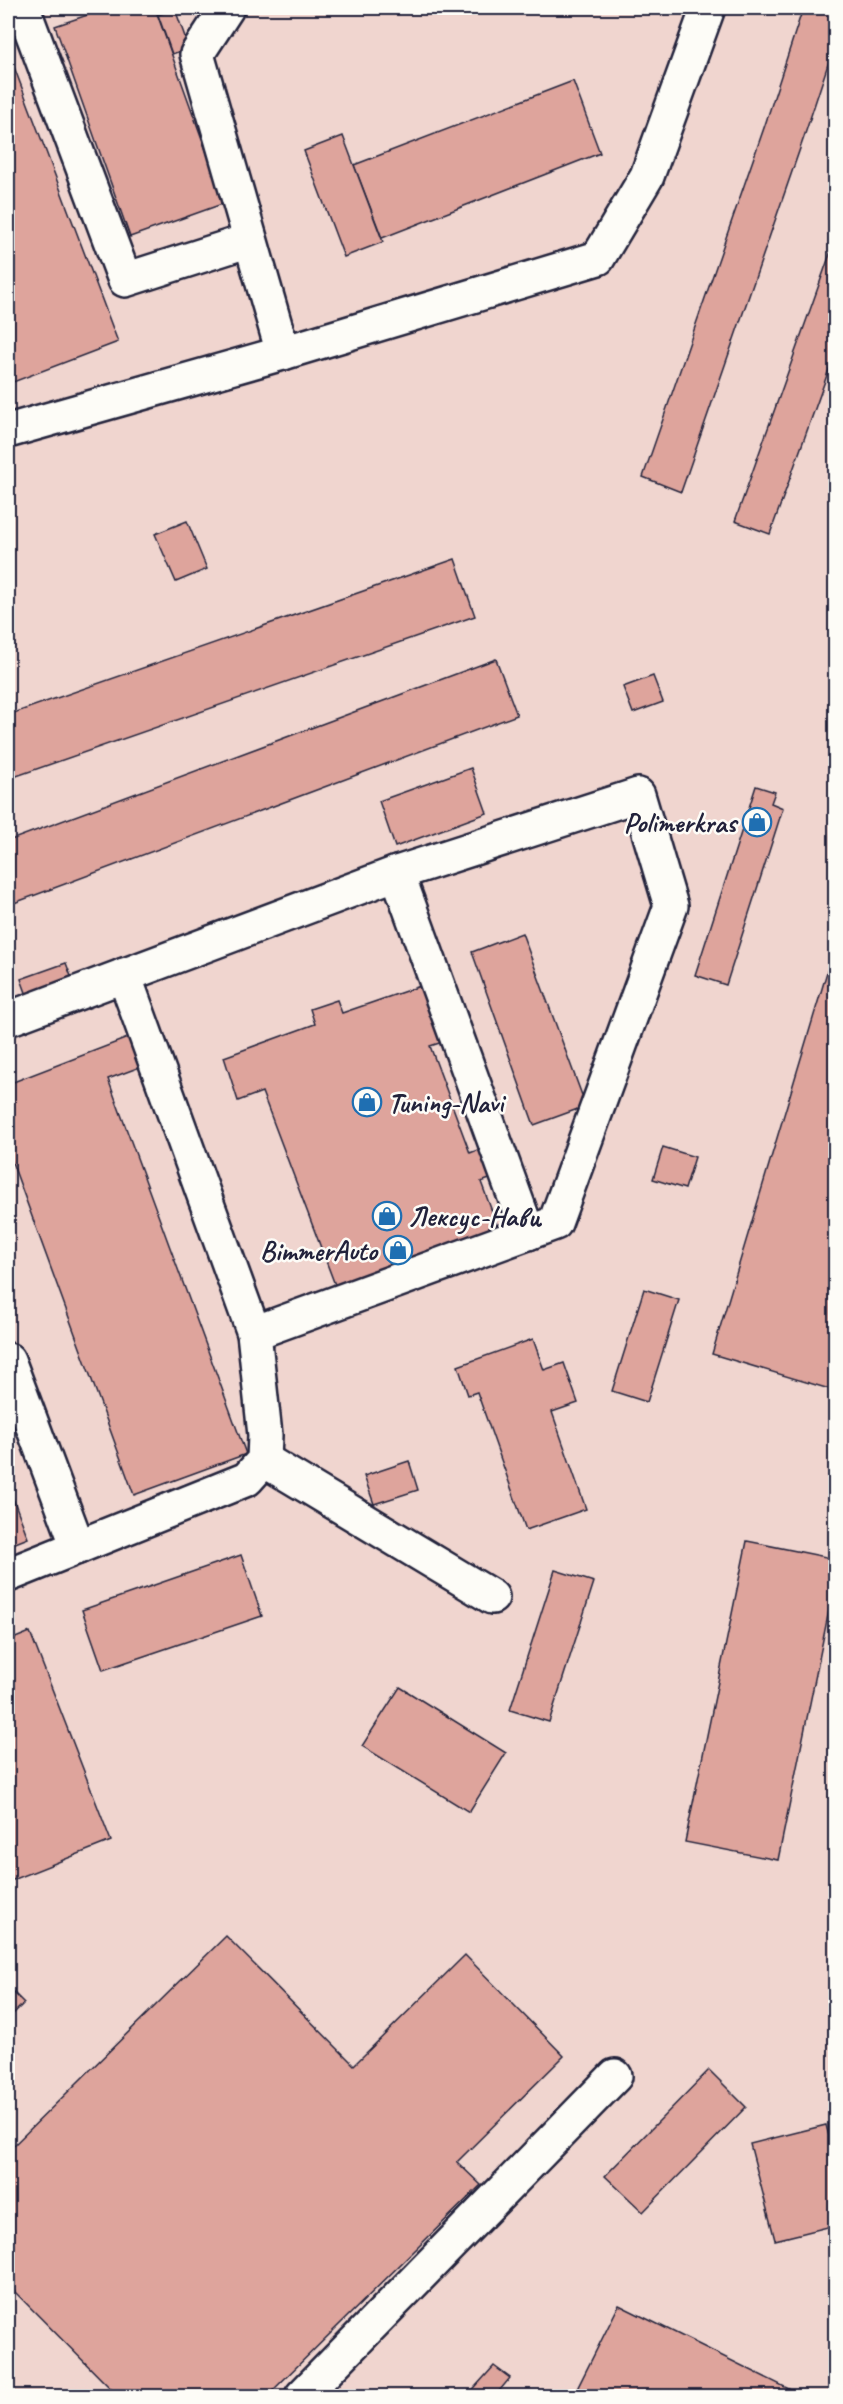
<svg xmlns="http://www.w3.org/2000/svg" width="843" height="2404" font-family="Caveat,sans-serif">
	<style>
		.built { fill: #f0d5cf }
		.building { fill: #dea49c; stroke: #22223b; stroke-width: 1.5 }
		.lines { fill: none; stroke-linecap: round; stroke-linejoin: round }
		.minor-casing { stroke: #22223b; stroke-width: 38 }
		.minor { stroke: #fdfcf7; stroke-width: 33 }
		.labels { text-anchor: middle; stroke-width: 5; stroke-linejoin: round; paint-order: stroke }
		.poi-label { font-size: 28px; font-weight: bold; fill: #22223b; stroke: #fdfcf7; text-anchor: end }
	</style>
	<rect width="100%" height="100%" fill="#f7eae5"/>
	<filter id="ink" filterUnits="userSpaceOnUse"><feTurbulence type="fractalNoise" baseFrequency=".0167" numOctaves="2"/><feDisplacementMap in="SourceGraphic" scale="12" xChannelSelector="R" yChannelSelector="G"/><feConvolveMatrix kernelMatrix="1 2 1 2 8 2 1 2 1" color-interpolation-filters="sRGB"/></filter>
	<g filter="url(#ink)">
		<rect class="built" x="8" y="8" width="827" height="2388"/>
		<g class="building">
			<polygon points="108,8 155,8 225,203 130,237 55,26"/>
			<polygon points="803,8 836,8 836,40 804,137 681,492 643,477 765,125"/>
			<polygon points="175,9 189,48 172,54 158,15"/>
			<polygon points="8,51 118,342 8,384"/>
			<polygon points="573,81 600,153 382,238 354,165"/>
			<polygon points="343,136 383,242 344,257 304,151"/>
			<polygon points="836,237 836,350 770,534 735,521"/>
			<polygon points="187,521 207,569 176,582 155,534"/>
			<polygon points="455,559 475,616 8,779 8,715"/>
			<polygon points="496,659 517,715 14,903 8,884 8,841"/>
			<polygon points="653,676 663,702 633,713 623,687"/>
			<polygon points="471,768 487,813 395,847 379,801"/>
			<polygon points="756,786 775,792 771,803 783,808 726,985 695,975"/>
			<polygon points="522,933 586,1106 534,1125 472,952"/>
			<polygon points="836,942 836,1391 712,1354"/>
			<polygon points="66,963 77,992 32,1009 21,979"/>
			<polygon points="429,983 449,1040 430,1046 470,1153 490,1145 501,1175 481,1182 502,1238 340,1298 262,1092 238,1101 224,1057 315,1024 310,1009 337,1000 342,1013"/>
			<polygon points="138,1034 148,1064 108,1079 246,1454 134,1495 8,1151 8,1084"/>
			<polygon points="663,1147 695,1157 685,1189 653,1179"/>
			<polygon points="644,1289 679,1300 647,1402 612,1391"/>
			<polygon points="533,1339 544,1370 564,1363 578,1403 552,1412 586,1509 526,1530 477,1392 468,1395 458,1366"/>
			<polygon points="409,1461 418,1490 374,1504 364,1476"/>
			<polygon points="8,1485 28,1538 8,1546"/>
			<polygon points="747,1541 836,1559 836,1576 778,1860 685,1842"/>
			<polygon points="241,1555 262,1616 103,1670 82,1610"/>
			<polygon points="555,1570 594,1582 549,1722 510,1710"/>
			<polygon points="30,1632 111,1841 8,1882 8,1641"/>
			<polygon points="400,1687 506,1753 469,1812 362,1746"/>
			<polygon points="226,1936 354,2065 465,1955 564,2056 457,2162 481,2185 267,2396 118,2396 8,2285 8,2151"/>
			<polygon points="8,1987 24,2003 8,2019"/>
			<polygon points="709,2070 746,2107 643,2212 605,2176"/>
			<polygon points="826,2125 836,2161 836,2225 775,2240 750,2144"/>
			<polygon points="619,2305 803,2396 593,2396 577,2389"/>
			<polygon points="494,2366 510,2378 495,2396 467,2396"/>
		</g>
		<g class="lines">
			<g class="minor-casing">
				<g id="minor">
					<polyline points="23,8 125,280 250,240"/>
					<polyline points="227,8 197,54 283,353"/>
					<polyline points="8,431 283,353 598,258 647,176 708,8"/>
					<polyline points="397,873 528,1233"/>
					<polyline points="8,1019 397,873 638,795 671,906 555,1223 254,1333"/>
					<polyline points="8,1360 78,1547"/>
					<polyline points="264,1460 492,1597"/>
					<polyline points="8,1575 247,1479 264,1460 265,1435 254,1333 124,975"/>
					<polyline points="302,2396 615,2076"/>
				</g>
			</g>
			<use href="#minor" class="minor"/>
		</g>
	</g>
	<defs>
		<g id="shop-ring" transform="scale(1.5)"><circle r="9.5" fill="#fdfcf7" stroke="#1f6fb2" stroke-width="1.5"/><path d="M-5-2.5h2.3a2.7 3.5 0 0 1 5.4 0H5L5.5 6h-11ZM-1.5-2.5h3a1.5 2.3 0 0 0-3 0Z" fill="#1f6fb2"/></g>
	</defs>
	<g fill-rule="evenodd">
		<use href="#shop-ring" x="757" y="822"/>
		<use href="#shop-ring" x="367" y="1102"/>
		<use href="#shop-ring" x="387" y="1216"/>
		<use href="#shop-ring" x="398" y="1250"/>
	</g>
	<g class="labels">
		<g class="poi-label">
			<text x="736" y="832">Polimerkras</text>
			<text x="388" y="1112" text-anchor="start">Tuning-Navi</text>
			<text x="408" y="1226" text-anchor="start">Лексус-Нави</text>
			<text x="377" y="1260">BimmerAuto</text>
		</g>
	</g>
	<rect width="843" height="2404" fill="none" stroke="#fdfcf7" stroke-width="30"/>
	<rect x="15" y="15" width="813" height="2374" fill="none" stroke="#22223b" stroke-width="2" filter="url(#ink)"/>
</svg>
